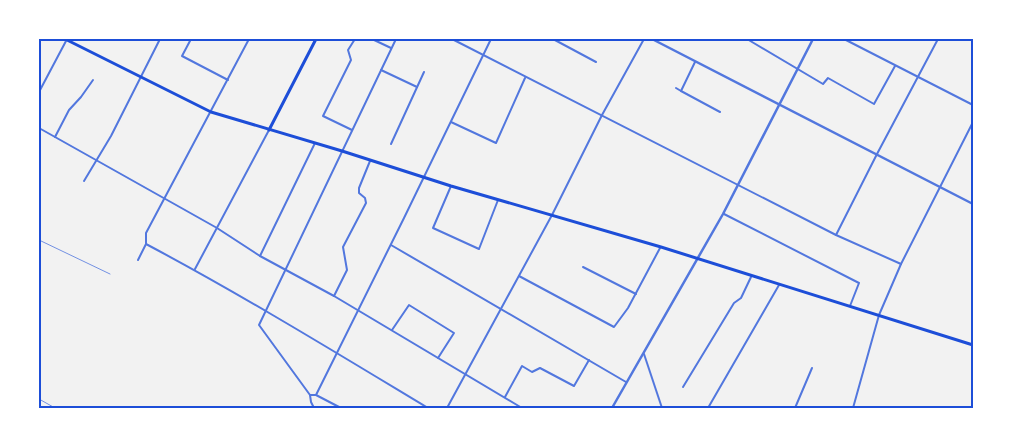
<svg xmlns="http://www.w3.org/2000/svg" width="1012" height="447" font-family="'Crimson Pro',serif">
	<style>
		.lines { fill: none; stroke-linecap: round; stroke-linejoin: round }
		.minor { stroke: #5277de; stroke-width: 2 }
		.tertiary { stroke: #5277de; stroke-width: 2.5 }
		.secondary { stroke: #1d4ed8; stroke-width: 3 }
		.primary { stroke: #1d4ed8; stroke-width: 3 }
		.rail { stroke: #7290e2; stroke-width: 1 }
		.neatline { fill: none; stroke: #1d4ed8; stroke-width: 2 }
	</style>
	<rect width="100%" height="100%" fill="#f2f2f2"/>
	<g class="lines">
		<g class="minor">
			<polyline points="191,39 182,56 228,80"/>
			<polyline points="372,39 391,48"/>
			<polyline points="452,39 836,235 901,264"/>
			<polyline points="553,39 596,62"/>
			<polyline points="747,39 823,84 828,78 874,104 895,66"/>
			<polyline points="844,39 973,105"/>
			<polyline points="695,62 681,91 720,112"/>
			<polyline points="381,70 417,87"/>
			<polyline points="676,88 681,91"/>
			<polyline points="39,92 66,41"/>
			<polyline points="451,122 496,143 525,78"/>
			<polyline points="39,128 217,228 260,256 334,296 522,408"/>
			<polyline points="352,130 323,116 351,60 348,50 355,39"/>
			<polyline points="55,137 69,110 81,97 93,80"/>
			<polyline points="391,144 424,72"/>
			<polyline points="84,181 111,136 160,39"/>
			<polyline points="451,186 433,228 479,249 498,200"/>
			<polyline points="724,214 859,283 850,306"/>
			<polyline points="836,235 877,154 938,39"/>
			<path d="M146 244C242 295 335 352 428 408"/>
			<polyline points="391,245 626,382"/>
			<polyline points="260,256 315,143"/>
			<polyline points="138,260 146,244 146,233 249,39"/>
			<polyline points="583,267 636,294"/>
			<polyline points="195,269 269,130"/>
			<polyline points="519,276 614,327 628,308 660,248"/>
			<polyline points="334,296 347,270 343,247 366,203 365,198 359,193 359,188 370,161"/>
			<polyline points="392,330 409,305 454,333 438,358"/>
			<polyline points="644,354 662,408"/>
			<polyline points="683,387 734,303 741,298 751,277"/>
			<polyline points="310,395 316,395 341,408"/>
			<polyline points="316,395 404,218 491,39"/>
			<polyline points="505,397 522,366 532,372 540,368 574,386 589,360"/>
			<polyline points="314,408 311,402 310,395 259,325 396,39"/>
			<polyline points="447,408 552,215 602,115 644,39"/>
			<polyline points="708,408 779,285"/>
			<polyline points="795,408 812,368"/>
			<polyline points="853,408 879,315 901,264 973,122"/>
		</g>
		<g class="tertiary">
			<polyline points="652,39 973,204"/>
			<polyline points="612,408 723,214 813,39"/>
		</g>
		<polyline class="secondary" points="269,130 316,39"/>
		<polyline class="primary" points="65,39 211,112 342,151 451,186 661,247 973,345"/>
		<g class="rail">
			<polyline points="39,240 110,274"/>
			<polyline points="39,399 55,408"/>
		</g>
	</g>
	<rect width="1012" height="447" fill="none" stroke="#ffffff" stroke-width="80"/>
	<rect x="40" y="40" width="932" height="367" class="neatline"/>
</svg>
